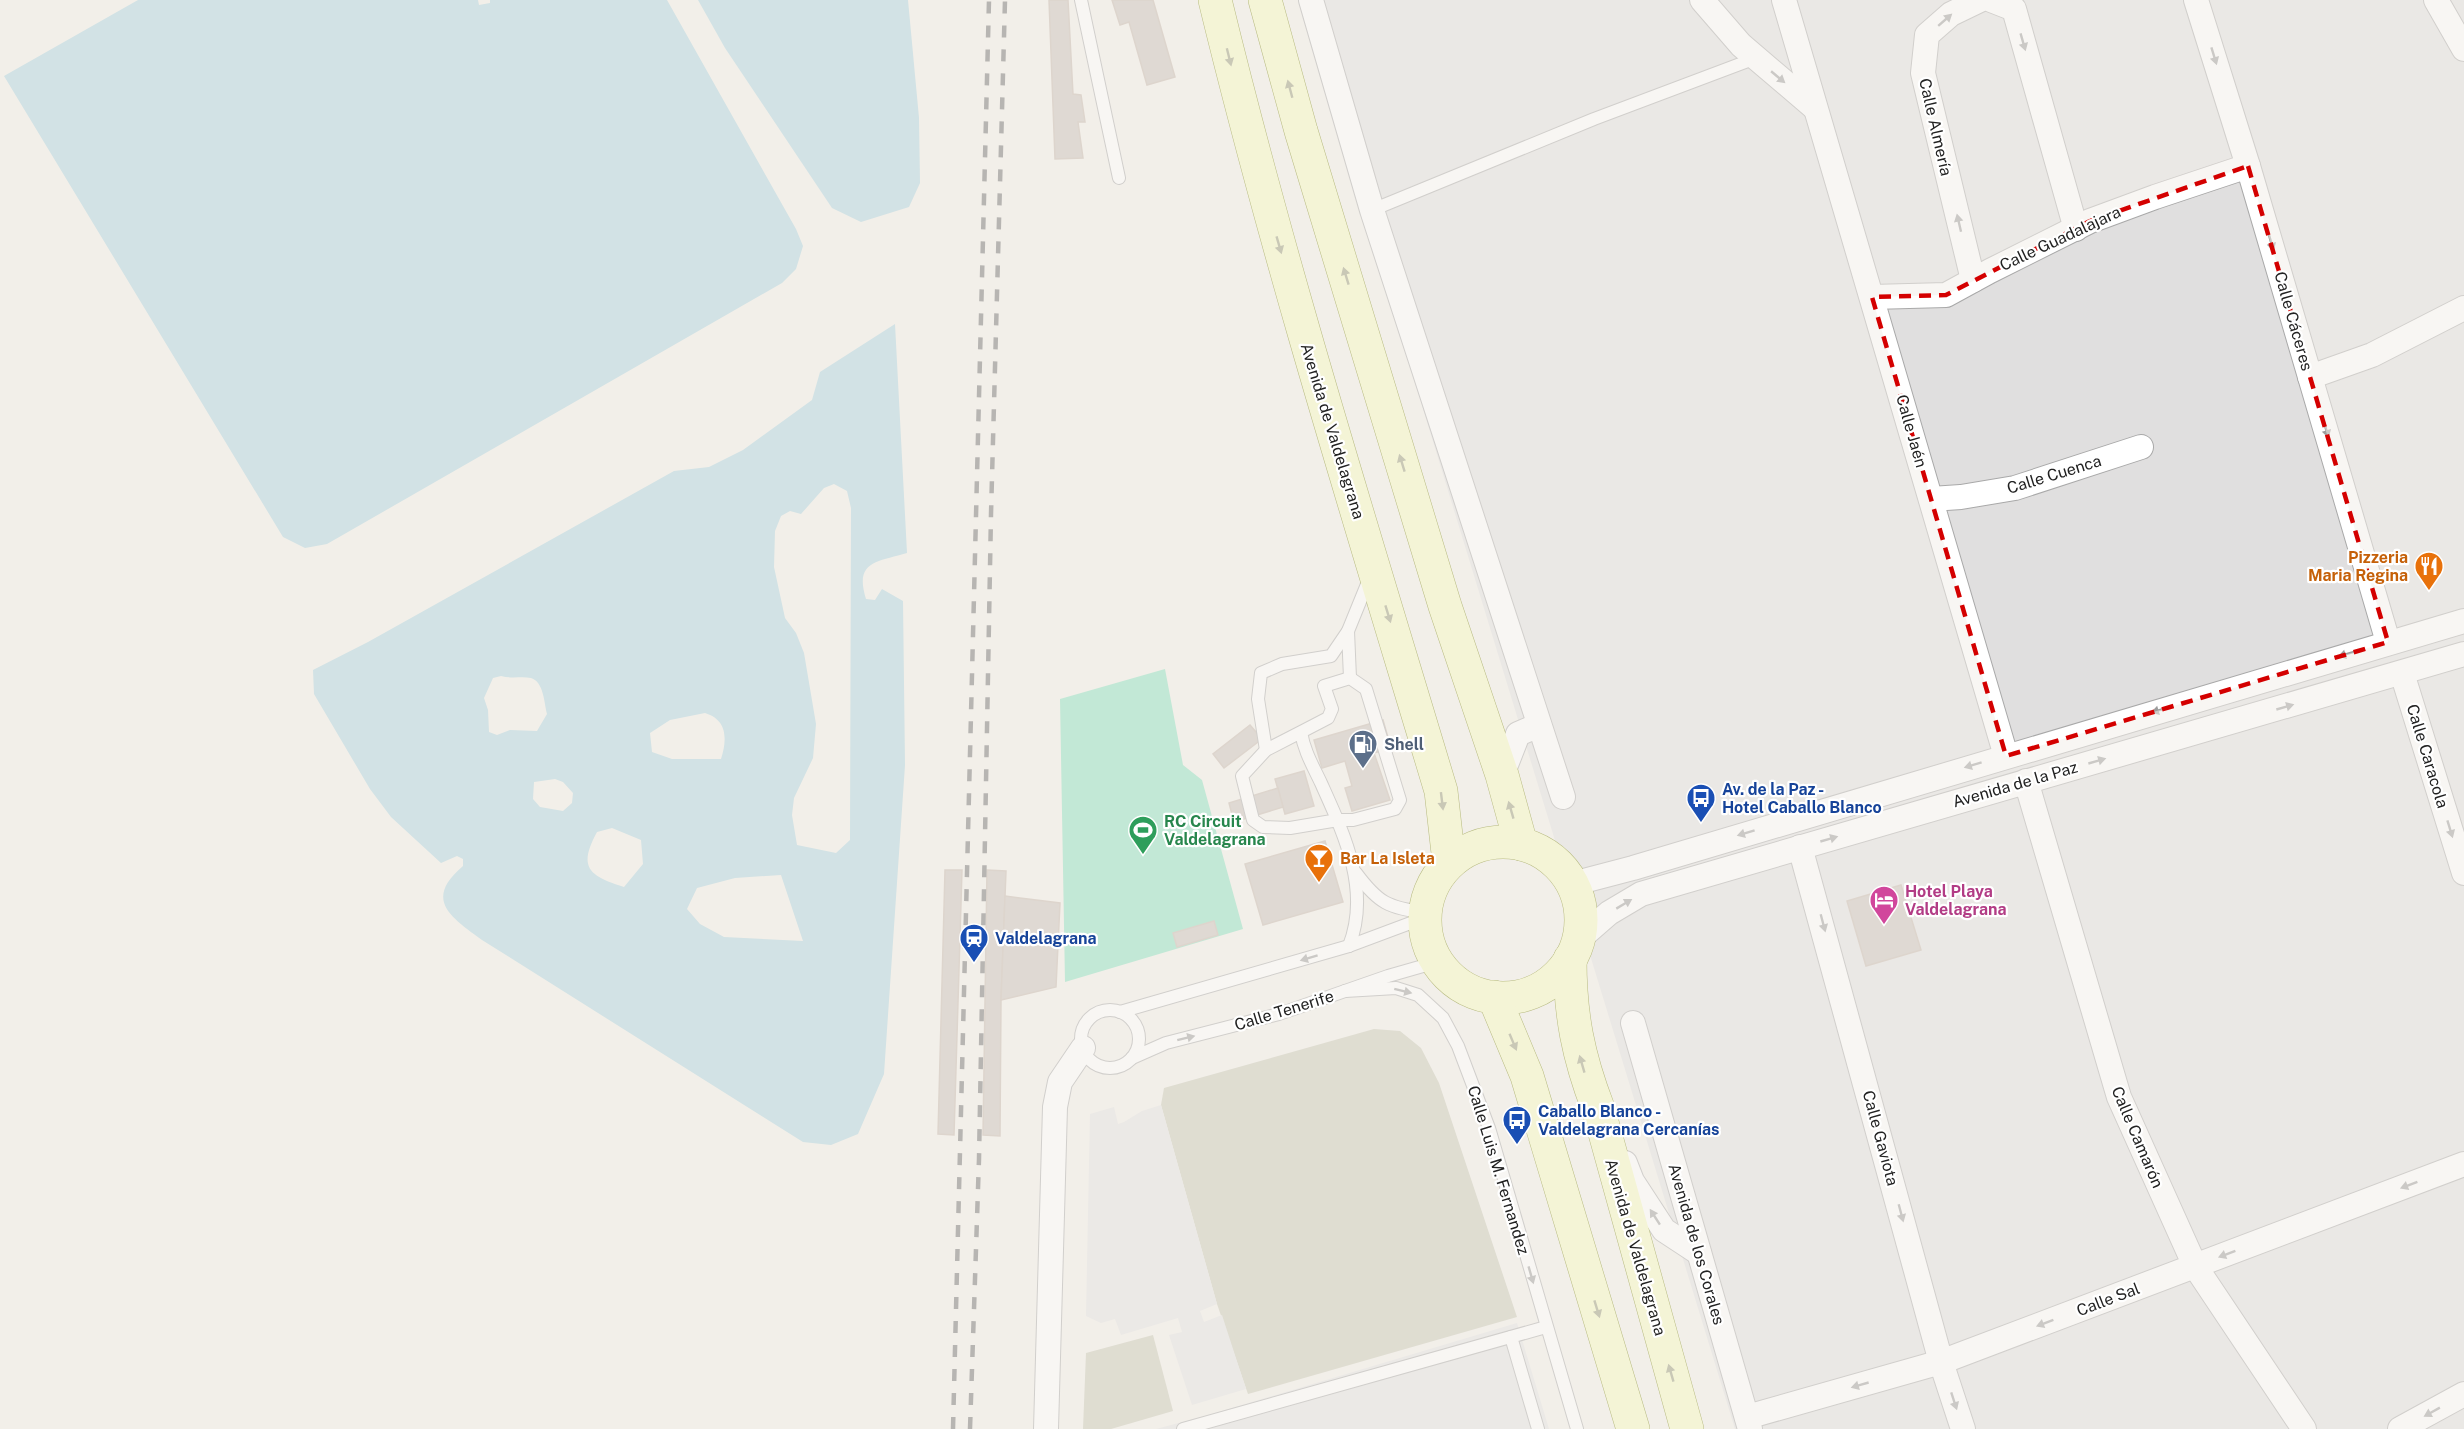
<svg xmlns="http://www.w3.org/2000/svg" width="2464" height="1429" font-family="'Public Sans',sans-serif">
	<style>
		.residential { fill: #e0dfdf }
		.construction { fill: #c7c7b4 }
		.pitch { fill: #88e0be }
		.parking { fill: #e2e2e2 }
		.water { fill: #aad3df; fill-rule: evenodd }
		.building { fill: #c7bfb8; stroke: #c4b6ab; stroke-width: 1.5 }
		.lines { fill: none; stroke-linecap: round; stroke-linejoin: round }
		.service-casing { stroke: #a9a9a9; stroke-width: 14 }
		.minor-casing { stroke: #a9a9a9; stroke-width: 26 }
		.secondary-casing { stroke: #707d05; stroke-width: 34 }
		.service { stroke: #fff; stroke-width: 12 }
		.minor { stroke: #fff; stroke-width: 24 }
		.secondary { stroke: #f7fabf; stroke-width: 33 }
		.rail { stroke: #707070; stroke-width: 4.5; stroke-dasharray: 12 12; stroke-linecap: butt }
		.oneway { fill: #9c9c9c }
		.oneway2 { fill: #979978 }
		.marked { fill: none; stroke: #d40000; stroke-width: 4.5; stroke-dasharray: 12 8; stroke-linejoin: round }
		.labels { text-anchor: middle; stroke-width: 4.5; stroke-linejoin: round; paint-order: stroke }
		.street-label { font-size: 16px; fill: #222; stroke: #fff }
		.food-label { font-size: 16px; font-weight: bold; fill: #c56008; stroke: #fff; text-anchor: end }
		.service-label { font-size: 16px; font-weight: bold; fill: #4e5e75; stroke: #fff; text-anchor: start }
		.transit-label { font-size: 16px; font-weight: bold; fill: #164399; stroke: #fff; text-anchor: start }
		.leisure-label { font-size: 16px; font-weight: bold; fill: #27864d; stroke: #fff; text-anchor: start }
		.hotel-label { font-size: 16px; font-weight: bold; fill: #b23c85; stroke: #fff; text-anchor: start }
	</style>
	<rect width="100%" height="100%" fill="#f2efe9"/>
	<polygon class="residential" points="1298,0 2464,0 2464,1429 1735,1429"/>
	<g class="construction">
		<polygon points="1374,1029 1400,1031 1421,1048 1439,1083 1517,1317 1248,1394 1217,1304 1161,1105 1164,1088"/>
		<polygon points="1153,1335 1173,1411 1111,1429 1083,1429 1086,1353"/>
	</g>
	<polygon class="pitch" points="1165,669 1183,765 1202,780 1243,929 1065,982 1060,699"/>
	<g class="parking">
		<polygon points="1161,1105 1217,1304 1200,1311 1204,1322 1222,1315 1246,1389 1192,1405 1169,1335 1182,1332 1178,1318 1121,1335 1115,1319 1101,1323 1086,1316 1090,1114 1114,1107 1118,1124 1124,1122 1142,1111"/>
		<polygon points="1517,1323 1549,1429 1156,1429 1205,1416"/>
	</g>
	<g class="water">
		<polygon points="138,0 478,0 479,5 490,3 490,0 667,0 796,229 803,246 796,269 782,283 327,544 305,548 283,537 4,76"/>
		<polygon points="698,0 908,0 919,118 920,183 909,207 861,222 832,208 725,48"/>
		<path d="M895 324 907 553C877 562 854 561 866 599L875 600 882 589 903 601 905 765 884 1074 858 1134 831 1145 803 1142 482 940C451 917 423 900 463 866V859L457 856 441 863 391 817 370 789 314 694 313 670 368 642 674 471 709 467 743 450 812 400 820 372ZM834 484 847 491 851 508 850 840 836 853 797 845 792 815 794 798 813 758 816 724 804 653 796 633 785 618 774 567 775 531 781 516 790 511 801 514 824 488ZM501 676C512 679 522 676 531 678 544 682 544 703 547 714L537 731 510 730 497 735 489 732 488 710 484 698 493 678ZM705 713C728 720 727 740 721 759H672L652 752 650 733 670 720ZM555 779 563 782 573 793 572 803 563 811 540 807 533 799 534 782ZM612 828 641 840 643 864 624 887C588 876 578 867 597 832ZM781 875 803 941 724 937 700 924 687 909 697 888 735 878Z"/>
	</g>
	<g class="building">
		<polygon points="1049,0 1068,0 1073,94 1081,95 1085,122 1078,122 1083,158 1055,159"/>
		<polygon points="1112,0 1153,0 1175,77 1147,85 1129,22 1120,25"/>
		<polygon points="1383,720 1391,748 1374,753 1390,800 1352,811 1345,788 1352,786 1345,761 1322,768 1314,740"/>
		<polygon points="1250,725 1262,739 1224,768 1213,754"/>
		<polygon points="1304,771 1314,806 1285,814 1275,779"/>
		<polygon points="1278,788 1283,807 1234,822 1229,803"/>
		<polygon points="1325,841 1343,902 1263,925 1245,864"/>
		<polygon points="945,870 962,870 954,1135 938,1134"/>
		<polygon points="987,870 1006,871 1001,1000 1000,1136 983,1135"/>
		<polygon points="1901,885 1921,950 1866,966 1847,901"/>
		<polygon points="1005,896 1060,903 1056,987 1001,1000"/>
		<polygon points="1214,921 1218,935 1177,947 1173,933"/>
	</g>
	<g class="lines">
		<g class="service-casing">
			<g id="service">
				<polyline points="1081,0 1119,178"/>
				<polyline points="1372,210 1594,119 1756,58"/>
				<polyline points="1348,631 1350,678"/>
				<path d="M1301 732 1266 750 1242 776 1253 820 1263 827 1290 828 1338 820H1353L1395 809 1400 800 1366 689 1350 678 1324 686 1332 709 1328 718 1301 732C1304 751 1313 766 1321 783 1344 834 1371 890 1349 946"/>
				<polyline points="1266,750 1258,699 1261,673 1282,664 1331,656 1348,631 1370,577"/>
				<path d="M1356 873C1379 904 1388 907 1425 913"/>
				<polyline points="1345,991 1396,988 1418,995 1443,1018 1458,1046 1489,1128 1577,1429"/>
				<circle cx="1110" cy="1039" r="29"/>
				<polyline points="1120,1012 1349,946 1424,918"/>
				<polyline points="1132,1058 1166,1043 1279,1014 1388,976 1437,962"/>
				<polyline points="1511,1337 1538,1429"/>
				<polyline points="1183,1429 1546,1327"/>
			</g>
		</g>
		<g class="minor-casing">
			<g id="minor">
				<polyline points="1311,0 1372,210 1563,797"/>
				<polyline points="1702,0 1741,45 1815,108"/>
				<polyline points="1784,0 2006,756"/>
				<polyline points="1991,0 2014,9 2076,229"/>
				<polyline points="2196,0 2248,166 2388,642"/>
				<polyline points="2436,0 2464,49"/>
				<polyline points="1973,280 1923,73 1927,35 1951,14 1980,0"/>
				<polyline points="1872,297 1946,295 1990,271 2090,221 2155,197 2248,166"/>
				<polyline points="2310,377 2372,355 2464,308"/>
				<polyline points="1931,499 1961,497 2015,488 2141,447"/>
				<polyline points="2402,673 2464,873"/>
				<polyline points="1502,775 1518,734 1539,725"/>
				<polyline points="2026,781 2119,1097 2195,1266 2304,1429"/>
				<polyline points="1800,847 1941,1362 1963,1429"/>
				<polyline points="1572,884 1633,868 2464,621"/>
				<polyline points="1578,940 1609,913 1641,894 2464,654"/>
				<polyline points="1633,1023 1750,1429"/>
				<polyline points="1625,1163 1632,1181 1664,1230 1699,1253"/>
				<polyline points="1747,1417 1941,1362 2464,1164"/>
				<polyline points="1046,1429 1055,1107 1060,1082 1083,1048"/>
				<polyline points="2400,1429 2464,1394"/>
			</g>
		</g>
		<g class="secondary-casing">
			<g id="secondary">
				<path d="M1215 0C1280 267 1362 528 1441 791L1449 862"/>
				<polyline points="1265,0 1301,131 1445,606 1502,775 1521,844"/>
				<circle cx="1503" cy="920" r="78"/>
				<path d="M1570 959C1570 1015 1578 1056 1598 1108L1687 1429"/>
				<polyline points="1494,997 1527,1076 1633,1429"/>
			</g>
		</g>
		<use href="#service" class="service"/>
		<use href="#minor" class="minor"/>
		<use href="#secondary" class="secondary"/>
		<g class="rail">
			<polyline points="953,1429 989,0"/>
			<polyline points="970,1429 979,1159 991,514 1005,0"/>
		</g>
	</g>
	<defs><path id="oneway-solid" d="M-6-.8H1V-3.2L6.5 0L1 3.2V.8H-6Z" transform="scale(1.5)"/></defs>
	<g class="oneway">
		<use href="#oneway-solid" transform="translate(1945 20) rotate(-41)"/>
		<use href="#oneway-solid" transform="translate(2023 42) rotate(74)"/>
		<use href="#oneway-solid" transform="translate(2214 56) rotate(73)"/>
		<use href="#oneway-solid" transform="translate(1778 77) rotate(40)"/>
		<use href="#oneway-solid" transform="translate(1959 223) rotate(-103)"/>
		<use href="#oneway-solid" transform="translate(2271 242) rotate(74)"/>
		<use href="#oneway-solid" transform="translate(2326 429) rotate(74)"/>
		<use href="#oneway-solid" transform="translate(2347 654) rotate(163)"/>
		<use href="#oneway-solid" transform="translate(2285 707) rotate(-16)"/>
		<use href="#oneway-solid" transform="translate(2160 710) rotate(163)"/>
		<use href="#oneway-solid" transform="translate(2097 761) rotate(-16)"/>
		<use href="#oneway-solid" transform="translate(1973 765) rotate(163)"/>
		<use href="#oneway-solid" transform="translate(2450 829) rotate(73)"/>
		<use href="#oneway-solid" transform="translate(1746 833) rotate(163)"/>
		<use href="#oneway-solid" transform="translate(1829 839) rotate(-16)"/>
		<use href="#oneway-solid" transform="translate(1624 904) rotate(-31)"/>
		<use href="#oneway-solid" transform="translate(1823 923) rotate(75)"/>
		<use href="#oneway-solid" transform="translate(1309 958) rotate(163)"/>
		<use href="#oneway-solid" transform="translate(1403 991) rotate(14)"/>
		<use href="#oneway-solid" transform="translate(1186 1038) rotate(-14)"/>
		<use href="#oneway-solid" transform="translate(2409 1185) rotate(159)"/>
		<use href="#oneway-solid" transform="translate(1901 1213) rotate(75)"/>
		<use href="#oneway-solid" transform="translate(1655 1217) rotate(-123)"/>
		<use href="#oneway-solid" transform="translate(2227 1254) rotate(159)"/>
		<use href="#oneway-solid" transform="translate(1531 1275) rotate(74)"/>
		<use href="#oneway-solid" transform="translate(2045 1323) rotate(159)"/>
		<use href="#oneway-solid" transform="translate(1860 1385) rotate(164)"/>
		<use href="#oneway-solid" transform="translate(1954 1401) rotate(72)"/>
		<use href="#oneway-solid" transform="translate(2432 1412) rotate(151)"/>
	</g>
	<g class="oneway2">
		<use href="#oneway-solid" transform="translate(1229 57) rotate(76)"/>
		<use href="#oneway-solid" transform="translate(1290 89) rotate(-105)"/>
		<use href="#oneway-solid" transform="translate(1279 245) rotate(74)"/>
		<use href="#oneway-solid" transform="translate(1346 276) rotate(-107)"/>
		<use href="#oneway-solid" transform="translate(1402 463) rotate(-107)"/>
		<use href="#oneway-solid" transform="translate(1388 614) rotate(73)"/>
		<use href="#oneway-solid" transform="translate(1442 801) rotate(83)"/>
		<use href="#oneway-solid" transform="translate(1511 810) rotate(-106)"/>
		<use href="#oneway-solid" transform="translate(1513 1042) rotate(67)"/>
		<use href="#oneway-solid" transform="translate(1582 1064) rotate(-106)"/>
		<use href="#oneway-solid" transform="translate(1597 1309) rotate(73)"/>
		<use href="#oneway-solid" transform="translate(1671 1373) rotate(-106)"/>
	</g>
	<path d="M0 0H2464V1429H0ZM2248 166 2388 642 2006 756 1872 297 1946 295 2090 221Z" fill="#f2efe9" fill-opacity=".55" fill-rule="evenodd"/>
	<path class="marked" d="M2248 166 2388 642 2006 756 1872 297 1946 295 2090 221Z"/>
	<defs>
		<g id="restaurant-pin" transform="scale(1.5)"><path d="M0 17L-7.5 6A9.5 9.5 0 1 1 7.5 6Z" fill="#e8710a" stroke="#fff"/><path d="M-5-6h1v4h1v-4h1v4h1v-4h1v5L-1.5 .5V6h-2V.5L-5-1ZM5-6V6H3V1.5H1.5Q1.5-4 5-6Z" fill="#fff"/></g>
		<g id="fuel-pin" transform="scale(1.5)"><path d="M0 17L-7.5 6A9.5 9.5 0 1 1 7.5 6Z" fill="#5c6f8a" stroke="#fff"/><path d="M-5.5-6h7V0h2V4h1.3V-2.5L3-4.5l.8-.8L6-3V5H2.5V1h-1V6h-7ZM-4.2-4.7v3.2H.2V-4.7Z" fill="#fff"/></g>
		<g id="bus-pin" transform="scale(1.5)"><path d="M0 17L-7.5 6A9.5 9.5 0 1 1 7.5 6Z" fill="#1a4fb4" stroke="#fff"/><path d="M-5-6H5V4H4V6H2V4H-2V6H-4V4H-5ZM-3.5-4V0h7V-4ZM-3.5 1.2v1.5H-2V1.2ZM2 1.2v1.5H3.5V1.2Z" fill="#fff"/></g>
		<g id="stadium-pin" transform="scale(1.5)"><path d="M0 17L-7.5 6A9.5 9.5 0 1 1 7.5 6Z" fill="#2e9e5b" stroke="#fff"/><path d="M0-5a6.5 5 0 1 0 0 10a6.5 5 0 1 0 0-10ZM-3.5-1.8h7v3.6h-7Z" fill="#fff"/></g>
		<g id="bar-pin" transform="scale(1.5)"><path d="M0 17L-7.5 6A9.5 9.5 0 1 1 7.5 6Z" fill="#e8710a" stroke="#fff"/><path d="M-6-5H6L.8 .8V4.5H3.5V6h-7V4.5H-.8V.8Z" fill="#fff"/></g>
		<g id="hotel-pin" transform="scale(1.5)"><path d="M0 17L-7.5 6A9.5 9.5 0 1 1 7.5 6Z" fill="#d1479c" stroke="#fff"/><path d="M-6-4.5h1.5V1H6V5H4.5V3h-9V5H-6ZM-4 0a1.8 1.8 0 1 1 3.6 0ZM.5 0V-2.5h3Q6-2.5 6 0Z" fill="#fff"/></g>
		<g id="station-pin" transform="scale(1.5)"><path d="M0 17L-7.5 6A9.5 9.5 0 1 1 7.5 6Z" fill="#1a4fb4" stroke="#fff"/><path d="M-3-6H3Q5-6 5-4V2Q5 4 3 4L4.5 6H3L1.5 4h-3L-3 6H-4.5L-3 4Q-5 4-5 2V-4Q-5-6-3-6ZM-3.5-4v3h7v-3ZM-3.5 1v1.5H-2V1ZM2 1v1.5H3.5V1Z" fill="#fff"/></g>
	</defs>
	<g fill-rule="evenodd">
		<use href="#restaurant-pin" x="2429" y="566"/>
		<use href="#fuel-pin" x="1363" y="744"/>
		<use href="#bus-pin" x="1701" y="798"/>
		<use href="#stadium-pin" x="1143" y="830"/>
		<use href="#bar-pin" x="1319" y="858"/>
		<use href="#hotel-pin" x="1884" y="900"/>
		<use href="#station-pin" x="974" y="938"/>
		<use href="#bus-pin" x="1517" y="1120"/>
	</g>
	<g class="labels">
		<g class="street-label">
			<text transform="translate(1936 127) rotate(77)" y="6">Calle Almería</text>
			<text transform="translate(2060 238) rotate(-25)" y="6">Calle Guadalajara</text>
			<text transform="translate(2294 321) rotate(74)" y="6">Calle Cáceres</text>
			<text transform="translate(1333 431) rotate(73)" y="6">Avenida de Valdelagrana</text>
			<text transform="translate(1912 431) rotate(74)" y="6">Calle Jaén</text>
			<text transform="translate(2054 474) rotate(-17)" y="6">Calle Cuenca</text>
			<text transform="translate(2428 756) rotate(73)" y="6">Calle Caracola</text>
			<text transform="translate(2015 784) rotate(-16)" y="6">Avenida de la Paz</text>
			<text transform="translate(1284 1010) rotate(-17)" y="6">Calle Tenerife</text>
			<text transform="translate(2138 1137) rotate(67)" y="6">Calle Camarón</text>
			<text transform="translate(1881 1138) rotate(75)" y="6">Calle Gaviota</text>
			<text transform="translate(1499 1170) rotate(73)" y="6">Calle Luis M. Fernandez</text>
			<text transform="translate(1697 1244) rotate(74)" y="6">Avenida de los Corales</text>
			<text transform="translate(1636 1247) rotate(74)" y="6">Avenida de Valdelagrana</text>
			<text transform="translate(2108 1299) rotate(-21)" y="6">Calle Sal</text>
		</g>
		<g class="food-label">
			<text x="2408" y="563">Pizzeria<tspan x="2408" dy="18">Maria Regina</tspan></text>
			<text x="1340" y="864" text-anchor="start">Bar La Isleta</text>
		</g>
		<g class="service-label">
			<text x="1384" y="750">Shell</text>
		</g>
		<g class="transit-label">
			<text x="1722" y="795">Av. de la Paz -<tspan x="1722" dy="18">Hotel Caballo Blanco</tspan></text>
			<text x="995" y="944">Valdelagrana</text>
			<text x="1538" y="1117">Caballo Blanco -<tspan x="1538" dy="18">Valdelagrana Cercanías</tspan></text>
		</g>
		<g class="leisure-label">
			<text x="1164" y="827">RC Circuit<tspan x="1164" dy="18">Valdelagrana</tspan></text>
		</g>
		<g class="hotel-label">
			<text x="1905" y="897">Hotel Playa<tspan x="1905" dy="18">Valdelagrana</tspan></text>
		</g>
	</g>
</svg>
